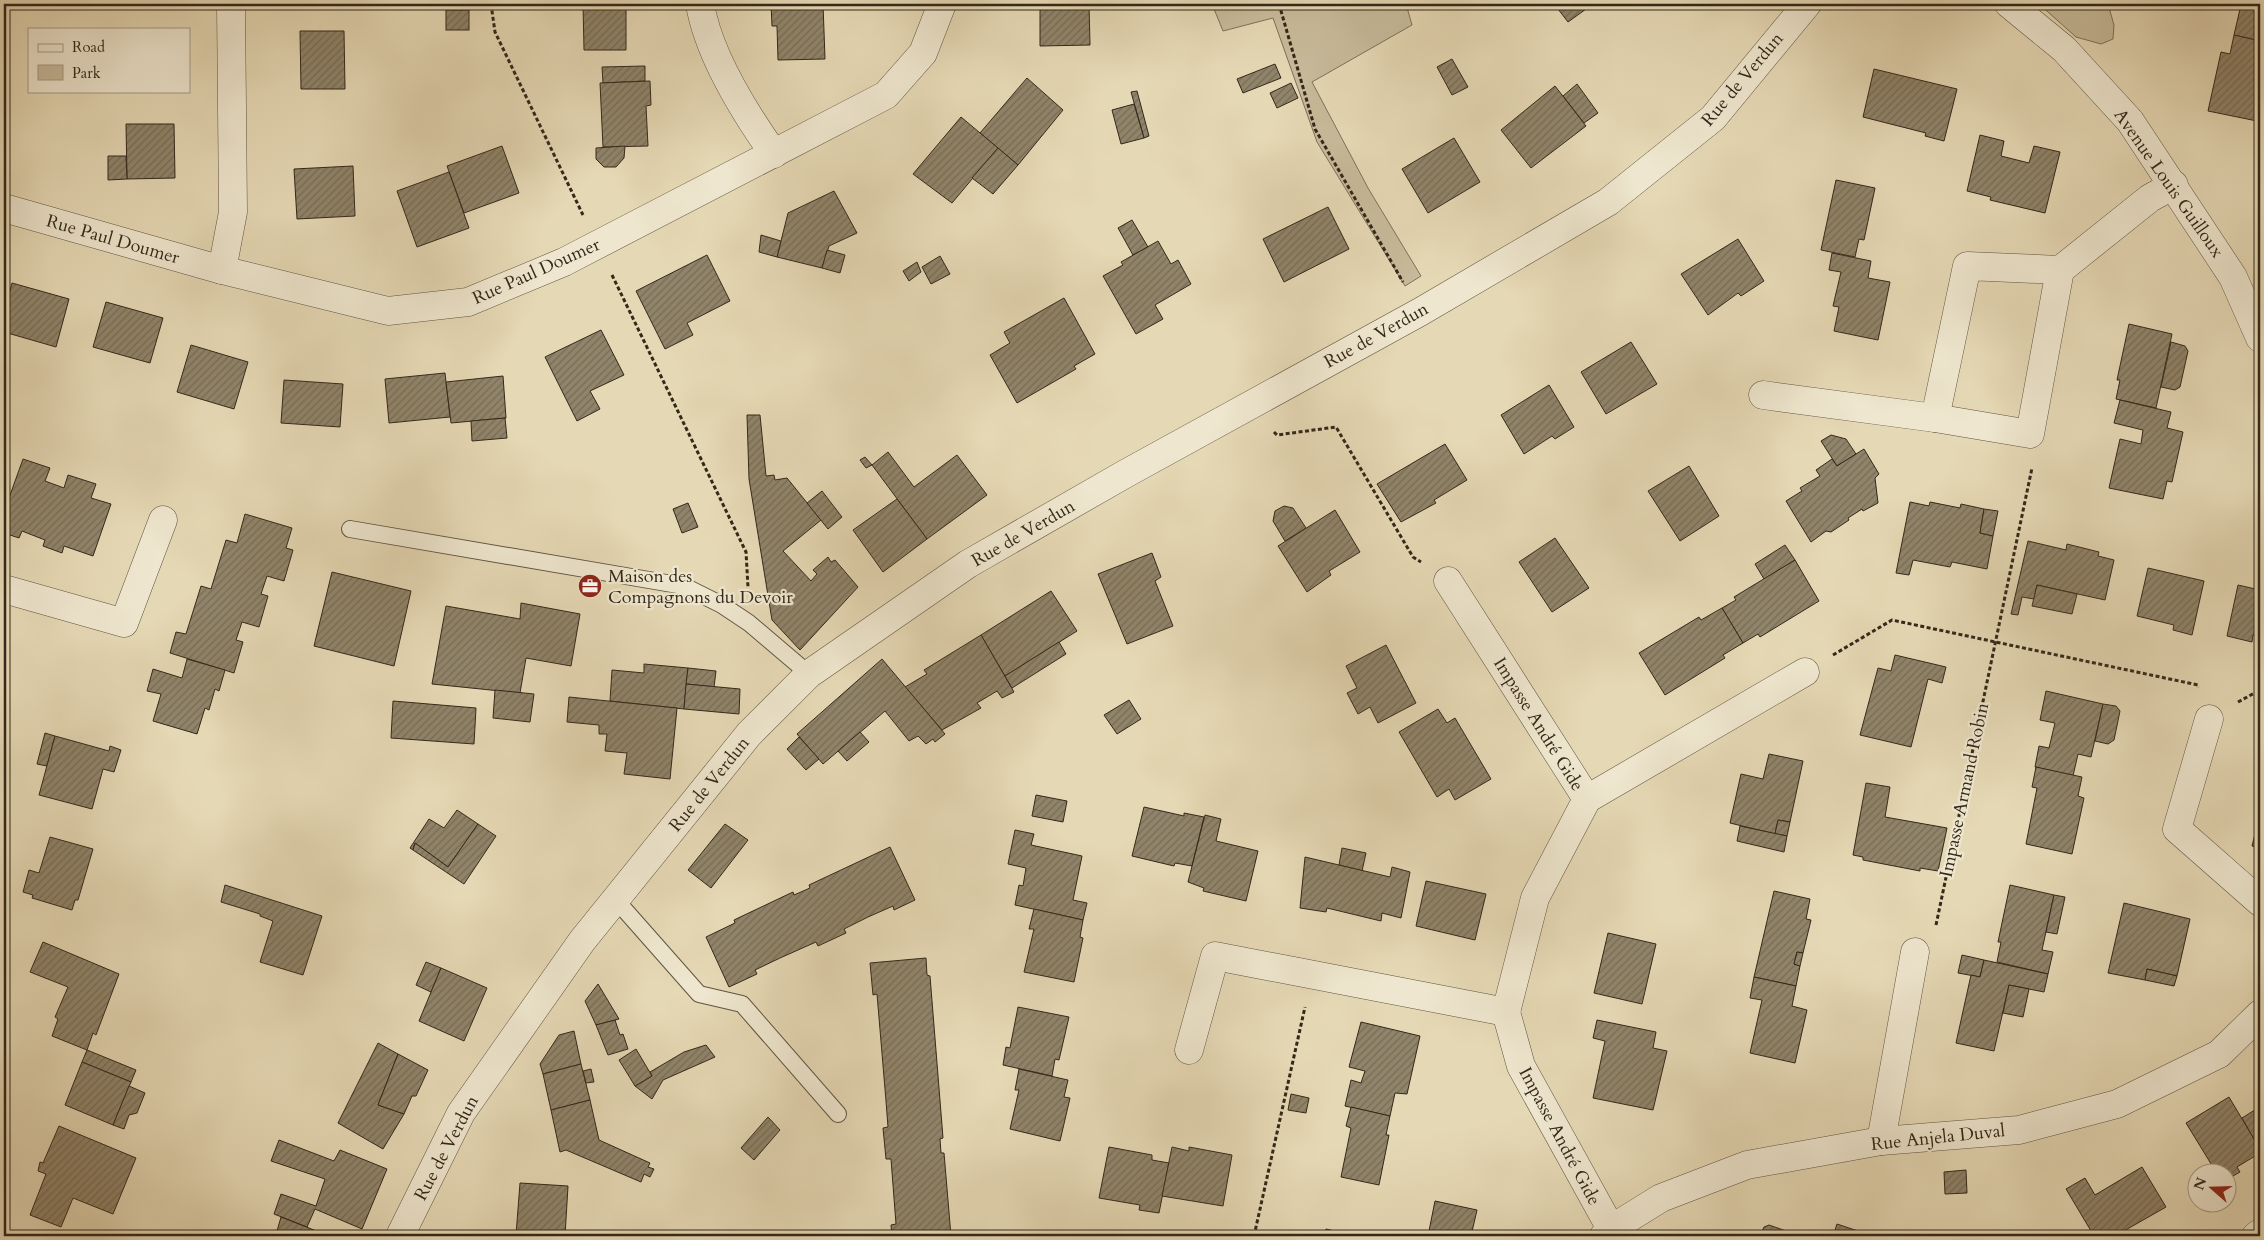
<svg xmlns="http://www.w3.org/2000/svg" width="2264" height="1240" font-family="Cardo,serif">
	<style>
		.park { fill: #c7ba9a; stroke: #7d715a }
		.building { fill: url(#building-hatch); stroke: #33281a }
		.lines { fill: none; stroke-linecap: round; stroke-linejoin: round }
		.service-casing { stroke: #605440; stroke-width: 18 }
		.minor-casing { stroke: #605440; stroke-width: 29 }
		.tertiary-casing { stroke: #605440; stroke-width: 29 }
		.path { stroke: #33281a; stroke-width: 3; stroke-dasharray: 4 2.5; stroke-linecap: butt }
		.service { stroke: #eee6ce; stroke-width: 16 }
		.minor { stroke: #eee6ce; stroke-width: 28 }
		.tertiary { stroke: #eee6ce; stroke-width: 28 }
		.labels { text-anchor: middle; stroke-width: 4.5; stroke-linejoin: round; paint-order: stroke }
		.street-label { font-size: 18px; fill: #33281a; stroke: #eee6ce }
		.poi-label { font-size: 18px; fill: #33281a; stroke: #eee6ce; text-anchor: start }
	</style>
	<defs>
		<pattern id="building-hatch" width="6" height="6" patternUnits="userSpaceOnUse" patternTransform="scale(1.25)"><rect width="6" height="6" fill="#90846a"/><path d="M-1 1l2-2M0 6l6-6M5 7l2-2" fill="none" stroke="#766c56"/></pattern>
	</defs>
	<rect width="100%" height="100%" fill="#e5d8b4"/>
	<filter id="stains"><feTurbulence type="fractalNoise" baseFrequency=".004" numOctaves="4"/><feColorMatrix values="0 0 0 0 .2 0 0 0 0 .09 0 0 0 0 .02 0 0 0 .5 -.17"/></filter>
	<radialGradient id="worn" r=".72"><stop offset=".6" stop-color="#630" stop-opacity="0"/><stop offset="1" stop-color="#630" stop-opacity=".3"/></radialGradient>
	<g class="park">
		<polygon points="1212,4 1406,4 1412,25 1312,82 1368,188 1421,276 1405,286 1317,142 1273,18 1223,31"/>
		<polygon points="2039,4 2108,4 2114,25 2113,39 2101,44 2076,37"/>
	</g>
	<g class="building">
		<polygon points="583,4 626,4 626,50 584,50"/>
		<polygon points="771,4 823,4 825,59 778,60 777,26 772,26"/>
		<polygon points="1040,4 1089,4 1090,45 1040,46"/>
		<polygon points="1565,4 1593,4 1568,22 1558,9"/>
		<polygon points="2232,4 2260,4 2260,41 2234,35 2240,9 2231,8"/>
		<rect x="446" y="10" width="23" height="20"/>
		<polygon points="300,31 344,31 345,89 301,89"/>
		<polygon points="2234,35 2260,41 2260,106 2257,121 2208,111 2221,52 2230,54"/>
		<polygon points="1452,59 1468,87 1452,95 1437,67"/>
		<polygon points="1275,64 1281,78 1243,93 1237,79"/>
		<polygon points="645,66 645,81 603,83 602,67"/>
		<polygon points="1874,69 1957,89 1944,141 1925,136 1926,133 1863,117"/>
		<polygon points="1027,78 1063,110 1018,165 980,133"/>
		<polygon points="650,81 651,105 646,106 648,146 603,147 600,83"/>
		<polygon points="1291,83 1298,98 1277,108 1270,93"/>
		<polygon points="1577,84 1598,113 1584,123 1563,96"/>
		<polygon points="1555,86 1586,126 1531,168 1501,130"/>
		<polygon points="1137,91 1149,136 1144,138 1131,92"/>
		<polygon points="1134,104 1144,138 1121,144 1112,110"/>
		<polygon points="961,117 998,148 952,203 913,174"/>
		<polygon points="126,124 174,124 175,178 127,179"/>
		<polygon points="1980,135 2004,141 2001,156 2029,163 2034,146 2060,152 2045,213 1990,200 1991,197 1967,191"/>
		<polygon points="1454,138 1480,182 1428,213 1402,169"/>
		<polygon points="502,146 519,193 464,213 447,166"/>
		<polygon points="625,146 624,158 616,167 604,167 596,159 596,148"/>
		<polygon points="998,148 1018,165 993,194 972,178"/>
		<polygon points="108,156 126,156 127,179 108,180"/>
		<polygon points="353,166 355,216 297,219 294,169"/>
		<polygon points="449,172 469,228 417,247 397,191"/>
		<polygon points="1836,180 1875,188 1864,240 1859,239 1855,257 1821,250"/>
		<polygon points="834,191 857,233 829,246 822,268 777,257 788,213"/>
		<polygon points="1328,207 1349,249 1284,282 1263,239"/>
		<polygon points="1132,220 1148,247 1133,255 1118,228"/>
		<polygon points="761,235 781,241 777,257 759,252"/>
		<polygon points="1738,239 1764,281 1741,296 1738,293 1708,315 1681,274"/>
		<polygon points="1158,241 1171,264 1178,260 1191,284 1155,305 1163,319 1136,334 1103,276 1123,265 1121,262"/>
		<polygon points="827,250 845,255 840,273 822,268"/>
		<polygon points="1832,253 1871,261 1868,278 1890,282 1878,340 1834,331 1839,307 1833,306 1841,272 1829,270"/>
		<polygon points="707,255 730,301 687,323 693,335 665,349 636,291"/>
		<polygon points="940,256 950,274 931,284 922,267"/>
		<polygon points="917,262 921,272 909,281 903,271"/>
		<polygon points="12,283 69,299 56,347 4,332 4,314"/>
		<polygon points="1064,298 1095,354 1074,366 1076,369 1017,403 990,355 1010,343 1004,332"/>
		<polygon points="106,302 163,318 150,363 93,347"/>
		<polygon points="2129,324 2172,334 2156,408 2116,399 2120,380 2117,380"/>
		<polygon points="601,330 624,375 590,391 600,409 577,421 545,357"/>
		<polygon points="1631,342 1657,384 1606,414 1581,372"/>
		<polygon points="2171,342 2185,346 2188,351 2180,387 2175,390 2161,387"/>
		<polygon points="191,345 248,362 234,409 177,392"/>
		<polygon points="445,373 450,417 389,423 385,379"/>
		<polygon points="503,376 506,418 451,423 446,382"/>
		<polygon points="284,380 343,384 340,427 281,423"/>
		<polygon points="1549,385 1574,427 1555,439 1552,436 1524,454 1501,415"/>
		<polygon points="2120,400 2171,412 2167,428 2183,432 2172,482 2167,481 2163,499 2109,488 2120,439 2141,444 2143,430 2114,423"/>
		<polygon points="747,415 760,415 766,476 774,475 775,480 787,478 821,520 783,551 811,581 817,574 813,570 828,557 831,562 835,560 858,587 800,650 772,620 749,479"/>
		<polygon points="505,418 507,438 472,441 471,421"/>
		<polygon points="1831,435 1846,439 1856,454 1837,466 1821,441"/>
		<polygon points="1445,444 1467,480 1434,500 1436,503 1401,522 1377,484"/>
		<polygon points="1864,449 1879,474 1875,478 1878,503 1863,511 1862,509 1848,518 1849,520 1831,532 1826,531 1811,542 1786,501 1802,491 1800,488 1820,476 1816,470 1832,459 1837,466"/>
		<polygon points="888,452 914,487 957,455 987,495 927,539 872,465"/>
		<polygon points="865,457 872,465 866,468 860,460"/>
		<polygon points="23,459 50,468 45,481 64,488 68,475 96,484 91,498 111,504 93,556 64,546 62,553 43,546 45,540 22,531 19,538 4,533 4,512"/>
		<polygon points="1689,466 1719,516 1680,541 1648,491"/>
		<polygon points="822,491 842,517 828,529 807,503"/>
		<polygon points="897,499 927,539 883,572 853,530"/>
		<polygon points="1910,502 1929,506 1930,502 1960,508 1961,504 1984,509 1980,533 1993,536 1987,569 1952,562 1950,567 1913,560 1909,575 1896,573"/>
		<polygon points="688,503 698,527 682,533 673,509"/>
		<polygon points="1284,506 1293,508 1306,528 1285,541 1273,521 1275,511"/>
		<polygon points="1984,509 1998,511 1993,536 1980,533"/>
		<polygon points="1335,510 1360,552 1329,571 1331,575 1307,592 1278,546"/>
		<polygon points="245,514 292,528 286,548 293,550 284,581 267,576 261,594 268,596 259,627 242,622 236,640 243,642 234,673 170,653 176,632 186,634 201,586 211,589 226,540 237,543"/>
		<polygon points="1555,538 1589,588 1552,612 1519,562"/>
		<polygon points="2028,541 2066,550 2067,544 2099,552 2098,556 2114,560 2105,600 2037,585 2034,599 2022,597 2018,615 2011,614"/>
		<polygon points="1785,545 1795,560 1764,579 1755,564"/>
		<polygon points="1152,553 1161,577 1155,581 1173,626 1127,644 1098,574"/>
		<polygon points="1795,560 1819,601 1760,637 1758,634 1743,643 1722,608 1736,600 1734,597"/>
		<polygon points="2148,568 2204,581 2192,635 2173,630 2174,625 2137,616"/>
		<polygon points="332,572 411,591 394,666 314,646"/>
		<polygon points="2037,585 2077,594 2072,614 2032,606"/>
		<polygon points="2238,585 2260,590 2260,637 2253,635 2252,642 2227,636"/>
		<polygon points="1051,591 1077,631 1005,676 981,635"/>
		<polygon points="521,603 580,614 571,666 526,658 520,693 432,684 446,606 520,619"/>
		<polygon points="1722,608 1743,643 1723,655 1725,658 1665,695 1639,653 1699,617 1701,620"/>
		<polygon points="981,635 1014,692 1002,698 997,691 977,703 981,708 942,730 905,687 927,674 924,670"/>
		<polygon points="1059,642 1066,654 1012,688 1005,676"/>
		<polygon points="1386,645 1416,703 1378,723 1370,707 1358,714 1347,693 1357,688 1346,666"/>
		<polygon points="1895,655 1946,667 1942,683 1928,679 1911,747 1860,735 1878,668 1891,671"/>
		<polygon points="187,659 225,670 219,691 215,689 209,710 205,708 197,734 153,721 161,694 147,691 153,669 182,678"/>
		<polygon points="882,659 945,734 935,742 933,739 926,744 918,736 909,741 885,711 823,764 797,734"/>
		<polygon points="644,664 688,668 684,709 610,701 612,670 644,673"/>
		<polygon points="688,668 716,671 714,687 686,684"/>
		<polygon points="686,684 740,689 739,714 684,709"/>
		<polygon points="495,690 534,694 530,722 493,718"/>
		<polygon points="2046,691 2103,704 2091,757 2078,754 2073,776 2035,767 2039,746 2049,748 2055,723 2040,720"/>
		<polygon points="569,697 677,708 670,779 624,774 627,753 605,751 607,734 599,734 599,725 567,722"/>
		<polygon points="1129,700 1141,719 1117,734 1104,715"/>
		<polygon points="393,701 476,708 474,744 391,738"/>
		<polygon points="2103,704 2116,706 2120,711 2114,740 2108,744 2095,741"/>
		<polygon points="1438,709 1447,723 1455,718 1491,779 1455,800 1449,789 1437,797 1399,732"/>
		<polygon points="860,732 869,742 847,761 838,751"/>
		<polygon points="45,733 55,736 47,766 37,764"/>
		<polygon points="55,736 109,751 110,746 121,750 114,772 103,769 92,809 39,795"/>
		<polygon points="799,737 819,759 806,770 787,749"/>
		<polygon points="1769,754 1803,761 1790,822 1778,820 1775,834 1730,823 1741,774 1763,779"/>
		<polygon points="2036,767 2082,777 2078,796 2084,798 2072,854 2026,844 2037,788 2032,787"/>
		<polygon points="1866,783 1890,787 1885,817 1947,828 1938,871 1920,868 1920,871 1863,860 1863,857 1853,855"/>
		<polygon points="1036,795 1067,801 1063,822 1032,816"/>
		<polygon points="1144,807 1184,816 1184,813 1204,817 1192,866 1175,863 1174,866 1132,856"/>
		<polygon points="457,810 478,824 448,867 415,843 413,850 410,848 429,819 444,828"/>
		<polygon points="2260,814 2260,848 2252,846"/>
		<polygon points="1205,815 1221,819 1216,841 1258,851 1246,901 1203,891 1204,888 1188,882"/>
		<polygon points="1778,820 1790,822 1787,836 1775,834"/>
		<polygon points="478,824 496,836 464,884 413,850 415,843 448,867"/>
		<polygon points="725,824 748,840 711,888 688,870"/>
		<polygon points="1740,826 1787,836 1784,852 1737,841"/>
		<polygon points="1015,830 1034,834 1031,845 1082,856 1073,900 1087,903 1083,920 1015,905 1019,885 1023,886 1026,868 1008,864"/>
		<polygon points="50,837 93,849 78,900 75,900 72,910 32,898 33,895 23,892 29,870 39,873"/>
		<polygon points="890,847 915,900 894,910 893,906 868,917 844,929 846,933 818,946 816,942 780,958 755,970 757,974 729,987 706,937 735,923 734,920 793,892 794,895 810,888 809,885"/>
		<polygon points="1342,848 1366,853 1362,871 1339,865"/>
		<polygon points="1305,857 1390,877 1392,867 1410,872 1401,918 1382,913 1381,921 1327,908 1326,912 1300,908"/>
		<polygon points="1426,881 1486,894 1475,940 1416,926"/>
		<polygon points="225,885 322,916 303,975 260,962 273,921 260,916 260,914 221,902"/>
		<polygon points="2010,885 2054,895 2042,950 2053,952 2048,974 1997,962 2001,942 1998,942"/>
		<polygon points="1774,891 1810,899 1806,919 1811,920 1803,953 1797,952 1794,964 1800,966 1796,986 1754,977"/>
		<polygon points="2054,895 2065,897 2057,934 2046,932"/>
		<polygon points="2124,903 2190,919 2177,976 2147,969 2145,980 2108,973"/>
		<polygon points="1034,909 1083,920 1080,937 1083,938 1074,982 1024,972 1034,929 1029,929"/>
		<polygon points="1608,933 1656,944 1642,1004 1594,993"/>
		<polygon points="43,942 119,974 96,1035 93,1033 87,1050 52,1036 58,1019 55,1017 68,987 30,972"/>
		<polygon points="1797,952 1803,953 1800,966 1794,964"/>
		<polygon points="1962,955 1984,960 1980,977 1958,973"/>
		<polygon points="926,958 927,975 930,976 943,1138 940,1139 941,1153 944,1153 951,1236 892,1236 891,1225 896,1224 891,1159 886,1159 883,1128 888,1127 886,1101 877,994 873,995 870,963"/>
		<polygon points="1984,960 2048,974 2044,992 2009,985 1994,1051 1956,1043 1971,975 1980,977"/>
		<polygon points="426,962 441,968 431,992 416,985"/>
		<polygon points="441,968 487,988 464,1041 419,1021"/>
		<polygon points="2147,969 2177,976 2174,986 2145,980"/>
		<polygon points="1754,977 1796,986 1792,1006 1807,1010 1795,1063 1750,1053 1762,1000 1750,998"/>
		<polygon points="598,984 619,1019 596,1025 585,1001"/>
		<polygon points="2009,985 2029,989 2023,1017 2003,1013"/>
		<polygon points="1018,1007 1069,1017 1059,1060 1055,1059 1052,1076 1003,1065 1006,1047 1010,1048"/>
		<polygon points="615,1020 620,1035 623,1034 628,1049 608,1055 596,1025"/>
		<polygon points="1597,1020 1656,1032 1653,1048 1667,1051 1653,1110 1593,1098 1605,1041 1593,1038"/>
		<polygon points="1361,1022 1420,1036 1407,1094 1395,1093 1390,1116 1345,1106 1351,1080 1361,1083 1365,1071 1349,1067"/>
		<polygon points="574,1031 581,1064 543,1074 540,1064 559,1035"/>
		<polygon points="378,1043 398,1054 378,1105 404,1114 383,1149 338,1123"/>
		<polygon points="706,1045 715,1057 663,1080 652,1099 635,1086 652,1076 650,1072 684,1052"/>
		<polygon points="636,1049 652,1076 635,1086 619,1060"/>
		<polygon points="87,1050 136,1070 131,1082 82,1062"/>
		<polygon points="398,1054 428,1070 416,1096 412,1096 404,1114 378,1105"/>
		<polygon points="82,1062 131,1082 113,1125 65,1105"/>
		<polygon points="581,1064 590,1100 551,1110 543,1074"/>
		<polygon points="591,1069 594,1082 586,1083 583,1071"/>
		<polygon points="1019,1069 1068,1080 1064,1097 1070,1098 1060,1141 1010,1129 1019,1090 1015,1090"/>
		<polygon points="129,1086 145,1093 137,1113 129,1115 124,1129 113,1125"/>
		<polygon points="1291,1094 1309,1098 1306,1113 1288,1110"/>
		<polygon points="2229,1097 2260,1149 2260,1153 2237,1167 2240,1172 2226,1180 2226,1172 2216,1172 2186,1123"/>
		<polygon points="590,1100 599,1140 650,1163 648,1167 654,1169 650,1177 644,1174 641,1182 566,1150 560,1152 551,1110"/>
		<polygon points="1351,1107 1390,1116 1386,1135 1389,1135 1379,1185 1341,1177 1351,1128 1346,1126"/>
		<polygon points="2258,1108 2260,1111 2260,1145 2258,1146 2242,1118"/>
		<polygon points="768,1117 780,1130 754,1160 741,1148"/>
		<polygon points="59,1126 136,1158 113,1214 73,1198 61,1227 30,1215 46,1174 38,1171 40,1162 43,1163"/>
		<polygon points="279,1140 334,1161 340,1150 387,1169 362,1229 315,1209 307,1227 274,1214 281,1194 316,1206 325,1179 271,1161"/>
		<polygon points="1109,1147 1152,1155 1152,1160 1169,1163 1159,1213 1139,1210 1140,1205 1099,1198"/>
		<polygon points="1172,1147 1189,1151 1189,1147 1232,1155 1223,1206 1162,1196"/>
		<polygon points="2142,1167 2166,1207 2115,1236 2094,1236 2066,1189 2085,1178 2095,1195"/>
		<polygon points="1966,1170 1967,1193 1945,1194 1944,1172"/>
		<polygon points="520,1183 568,1186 565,1236 516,1235"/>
		<polygon points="1435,1201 1477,1210 1471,1236 1428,1236"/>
		<polygon points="281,1217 319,1232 317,1236 272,1236 275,1230 277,1231"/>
		<polygon points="1837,1224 1867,1234 1866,1236 1833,1236"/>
		<polygon points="1769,1225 1789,1232 1791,1236 1760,1236 1764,1227"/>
		<polygon points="1326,1229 1356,1236 1325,1236"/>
	</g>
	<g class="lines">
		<g class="service-casing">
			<g id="service">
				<polyline points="350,529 684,586 722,605 749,623 809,674"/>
				<polyline points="616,900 699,994 742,1004 838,1114"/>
			</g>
		</g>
		<g class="minor-casing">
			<g id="minor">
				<path d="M700 4C708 53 745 113 774 154"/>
				<polyline points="4,208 222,270 388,311 468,302 564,262 886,95 923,53 942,4"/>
				<polyline points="222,270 233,212 231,4"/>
				<polyline points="1763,395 1935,418 1967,266 2060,270 2150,198 2174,185"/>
				<polyline points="1935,418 2030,434 2060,270"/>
				<polyline points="1448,581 1587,799 1535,898 1506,1012"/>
				<polyline points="4,589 124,623 163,520"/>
				<polyline points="2209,719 2177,829 2260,902"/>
				<polyline points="1587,799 1805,672"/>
				<polyline points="1189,1050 1215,956 1506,1012 1521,1066 1615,1236"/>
				<polyline points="1881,1141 1915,952"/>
				<polyline points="1604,1236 1611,1229 1661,1198 1747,1165 1881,1141 2019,1130 2117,1104 2219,1054 2260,1014"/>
				<polyline points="2256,1236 2260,1233"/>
			</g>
		</g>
		<g class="tertiary-casing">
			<g id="tertiary">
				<polyline points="2009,4 2064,49 2130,121 2233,277 2260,338"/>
				<polyline points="400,1236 461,1113 582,941 749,734 809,674 968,564 1125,474 1420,312 1608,202 1713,118 1807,4"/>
			</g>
		</g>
		<g class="path">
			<polyline points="491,4 495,32 583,215"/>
			<polyline points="1279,4 1315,129 1403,282"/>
			<polyline points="612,275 746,552 748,587"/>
			<polyline points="1274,432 1277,435 1336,427 1413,557 1421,562"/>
			<polyline points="1833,655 1892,620 2198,685 2199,687"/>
			<polyline points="2238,702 2260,690"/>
			<polyline points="1936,925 2032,468"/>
			<polyline points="1254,1236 1305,1007"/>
		</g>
		<use href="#service" class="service"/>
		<use href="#minor" class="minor"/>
		<use href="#tertiary" class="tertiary"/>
	</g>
	<defs>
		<g id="office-disc" transform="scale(1.25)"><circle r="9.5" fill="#8f2418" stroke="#eee6ce"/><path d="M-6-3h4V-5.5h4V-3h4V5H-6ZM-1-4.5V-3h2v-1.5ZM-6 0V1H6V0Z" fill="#fff"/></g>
	</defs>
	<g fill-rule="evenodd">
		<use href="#office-disc" x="590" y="586"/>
	</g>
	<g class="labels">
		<g class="street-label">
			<text transform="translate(1742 79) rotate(-50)" y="6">Rue de Verdun</text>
			<text transform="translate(2169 183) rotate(55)" y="6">Avenue Louis Guilloux</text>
			<text transform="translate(113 239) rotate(16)" y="6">Rue Paul Doumer</text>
			<text transform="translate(536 271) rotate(-24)" y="6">Rue Paul Doumer</text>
			<text transform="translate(1376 335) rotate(-29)" y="6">Rue de Verdun</text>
			<text transform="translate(1023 533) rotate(-30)" y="6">Rue de Verdun</text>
			<text transform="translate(1539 724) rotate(58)" y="6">Impasse André Gide</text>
			<text transform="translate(709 784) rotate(-51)" y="6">Rue de Verdun</text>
			<text transform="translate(1964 790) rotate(-78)" y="6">Impasse Armand Robin</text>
			<text transform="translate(1560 1136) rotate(62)" y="6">Impasse André Gide</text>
			<text transform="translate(1938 1137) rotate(-6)" y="6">Rue Anjela Duval</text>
			<text transform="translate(446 1148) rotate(-62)" y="6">Rue de Verdun</text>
		</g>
		<g class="poi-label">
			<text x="608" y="582">Maison des<tspan x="608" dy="21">Compagnons du Devoir</tspan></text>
		</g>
	</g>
	<rect width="2264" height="1240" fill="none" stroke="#e5d8b4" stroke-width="20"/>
	<rect x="5" y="5" width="2254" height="1230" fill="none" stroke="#33281a" stroke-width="2.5"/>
	<rect x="10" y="10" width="2244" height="1220" fill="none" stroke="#33281a"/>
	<rect x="28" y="28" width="162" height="65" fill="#eee6ce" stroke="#a39a86"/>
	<rect x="38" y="44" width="25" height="8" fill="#eee6ce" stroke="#a39a86"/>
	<text x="72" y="52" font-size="15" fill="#33281a">Road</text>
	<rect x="38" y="65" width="25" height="15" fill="#c7ba9a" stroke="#a39a86"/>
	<text x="72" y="78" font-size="15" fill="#33281a">Park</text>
	<g transform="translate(2212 1188) rotate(290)"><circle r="24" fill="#eee6ce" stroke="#a39a86"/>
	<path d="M0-4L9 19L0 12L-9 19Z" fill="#8f2418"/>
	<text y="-8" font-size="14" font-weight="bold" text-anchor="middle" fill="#33281a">N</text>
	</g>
	<rect width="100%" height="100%" filter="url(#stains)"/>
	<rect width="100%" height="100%" fill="url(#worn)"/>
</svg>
